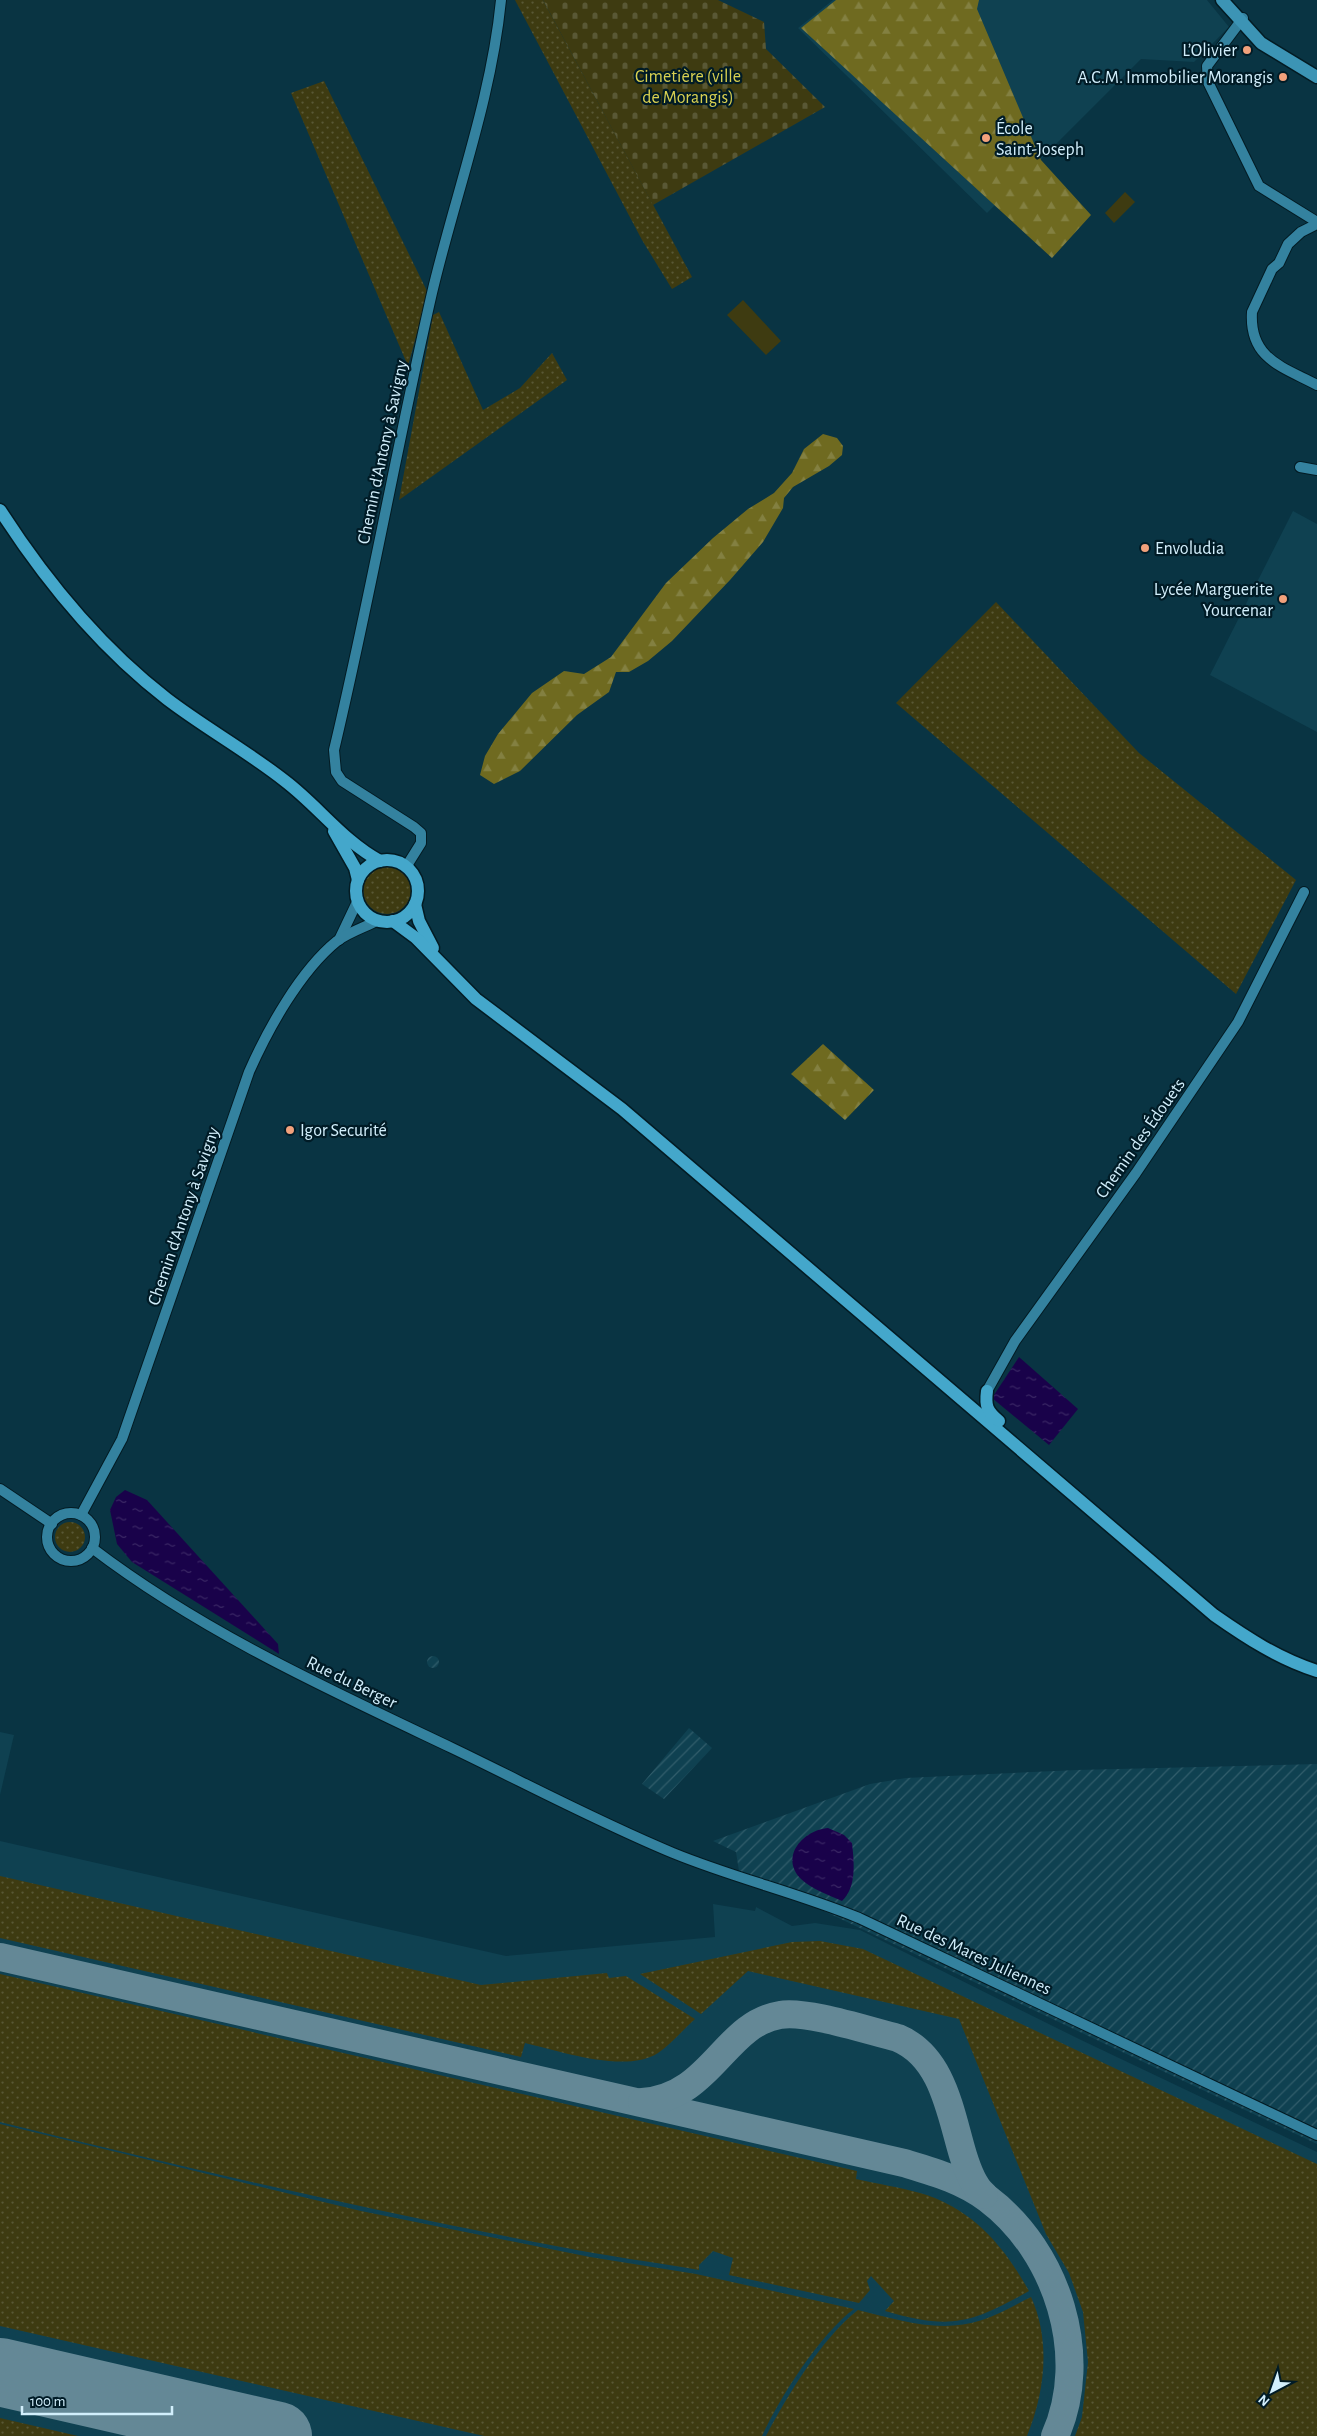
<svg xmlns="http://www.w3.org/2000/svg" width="1317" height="2436" font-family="'Alegreya Sans',sans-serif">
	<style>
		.built { fill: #0f4151 }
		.industrial { fill: url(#industrial-furrows) }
		.grass { fill: url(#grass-dots) }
		.forest { fill: url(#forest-firs) }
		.cemetery { fill: url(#cemetery-stones) }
		.pitch { fill: #3e3b11 }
		.water { fill: url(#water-ripples) }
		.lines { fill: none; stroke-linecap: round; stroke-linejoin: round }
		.taxiway { stroke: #648896; stroke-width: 28 }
		.runway { stroke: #648896; stroke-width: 68 }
		.street-casing { stroke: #031b23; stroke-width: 12 }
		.secondary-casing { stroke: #031b23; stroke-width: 15 }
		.primary-casing { stroke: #031b23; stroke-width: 15 }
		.street { stroke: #34829f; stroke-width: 10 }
		.secondary { stroke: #3c94b5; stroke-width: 12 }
		.primary { stroke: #44a7cb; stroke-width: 12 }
		.poi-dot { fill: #f1a17c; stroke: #001b26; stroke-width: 2 }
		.labels { text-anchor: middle; stroke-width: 4.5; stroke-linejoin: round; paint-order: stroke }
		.poi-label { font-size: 18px; fill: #d2effc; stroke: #001b26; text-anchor: end }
		.park-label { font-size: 18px; fill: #d9d151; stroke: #001b26 }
		.street-label { font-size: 18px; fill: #d2effc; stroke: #001b26 }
	</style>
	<defs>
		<pattern id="industrial-furrows" width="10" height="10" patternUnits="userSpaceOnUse" patternTransform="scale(1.25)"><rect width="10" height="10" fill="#0f4151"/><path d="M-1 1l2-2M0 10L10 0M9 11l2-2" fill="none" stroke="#315d6b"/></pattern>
		<pattern id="grass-dots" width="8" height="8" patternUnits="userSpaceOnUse" patternTransform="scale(1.25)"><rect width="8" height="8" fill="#3e3b11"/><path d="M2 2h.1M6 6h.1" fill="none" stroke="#595835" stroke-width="1.8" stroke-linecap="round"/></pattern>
		<pattern id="forest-firs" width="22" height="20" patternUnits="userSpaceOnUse" patternTransform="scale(1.25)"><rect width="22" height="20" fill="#6f6a20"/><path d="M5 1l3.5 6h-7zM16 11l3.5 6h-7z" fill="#838041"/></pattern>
		<pattern id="cemetery-stones" width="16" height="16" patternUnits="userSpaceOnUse" patternTransform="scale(1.25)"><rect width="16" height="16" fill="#3e3b11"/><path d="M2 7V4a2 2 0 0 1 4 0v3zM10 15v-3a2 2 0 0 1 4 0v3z" fill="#595835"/></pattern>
		<pattern id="water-ripples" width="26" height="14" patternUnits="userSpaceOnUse" patternTransform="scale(1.25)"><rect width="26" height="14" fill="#19024a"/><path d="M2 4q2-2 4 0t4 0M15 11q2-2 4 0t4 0" fill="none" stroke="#3a2765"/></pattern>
	</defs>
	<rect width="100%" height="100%" fill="#093443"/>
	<g class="built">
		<polygon points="833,0 1207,0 1229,27 1194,62 1141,59 987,213 798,28"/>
		<polygon points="1293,511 1317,524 1317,732 1210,675"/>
		<polygon points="0,1732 14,1735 0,1795"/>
		<polygon points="0,1841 506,1956 715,1937 713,1904 755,1911 756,1907 792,1926 815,1923 860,1930 1079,2039 1317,2152 1317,2436 0,2436"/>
	</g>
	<g class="industrial">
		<circle cx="433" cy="1662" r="6"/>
		<polygon points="689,1728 712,1748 664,1799 642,1784"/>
		<polygon points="1317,1764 1317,2144 739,1871 736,1852 713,1841 870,1784 906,1778 1077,1770"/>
	</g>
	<g class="grass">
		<polygon points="515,0 543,0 692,277 672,289 642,240"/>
		<polygon points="324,81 428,293 408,366 291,93"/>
		<polygon points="439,312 483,410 520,388 552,353 567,380 399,500 433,315"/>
		<polygon points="996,602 1139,753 1296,880 1236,994 896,703"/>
		<circle cx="387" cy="890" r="24"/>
		<circle cx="70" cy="1537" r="15"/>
		<path d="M0 1876 481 1985 607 1973 609 1978 626 1976 695 2019C683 2030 671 2044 658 2053 625 2074 560 2051 525 2043L521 2057 0 1938Z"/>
		<polygon points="820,1941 863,1949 1317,2164 1317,2436 1075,2436 1082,2417 1088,2362 1083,2312 1069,2273 1046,2234 959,2019 748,1971 701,2014 640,1974 792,1942"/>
		<path d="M0 1974 857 2171 856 2179C878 2184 899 2187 920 2193 972 2208 1004 2246 1029 2291 970 2324 951 2330 885 2311L894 2301 871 2276 867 2281 870 2290 859 2303 729 2275 733 2258 713 2251 699 2265V2270C653 2262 606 2256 561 2247 373 2211 186 2168 0 2122Z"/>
		<path d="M0 2124 361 2211 590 2257 696 2274 854 2309C820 2334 780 2397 762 2436H484L0 2326Z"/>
		<path d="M1031 2297C1051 2341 1045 2392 1027 2436H766C787 2396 822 2338 858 2310 899 2320 940 2334 982 2320 1000 2314 1015 2305 1031 2297Z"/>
		<polygon points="0,2418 78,2436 0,2436"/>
	</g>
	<g class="forest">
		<polygon points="836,0 979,0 977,9 1041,160 1091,215 1052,258 801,28"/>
		<polygon points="823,434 837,438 843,446 842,455 829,466 793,487 784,498 783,508 763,542 730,580 672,641 648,661 629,672 616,672 609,692 577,715 520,771 494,784 480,775 485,756 498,734 532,693 564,671 584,674 611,657 666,583 713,538 748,509 774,493 792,473 804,449"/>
		<polygon points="823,1044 874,1090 845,1120 791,1074"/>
	</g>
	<polygon class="cemetery" points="543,0 718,0 764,22 766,49 825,107 653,205"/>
	<g class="pitch">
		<polygon points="1125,192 1135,202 1114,223 1105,213"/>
		<polygon points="743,300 781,341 766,355 727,315"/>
	</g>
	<g class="water">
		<polygon points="1019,1357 1078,1409 1049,1445 992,1398"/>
		<polygon points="125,1490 147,1500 278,1644 279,1654 132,1562 117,1544 110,1510 116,1497"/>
		<path d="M828 1828 844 1835 852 1843C854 1862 857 1887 842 1901 829 1895 811 1889 801 1879 779 1856 804 1830 828 1828Z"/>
	</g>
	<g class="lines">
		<g class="taxiway">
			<path d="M0 1957 904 2163C934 2172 963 2180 988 2199 1057 2251 1091 2356 1055 2436"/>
			<path d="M642 2102C712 2097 724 2024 780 2015 806 2010 869 2031 898 2038 943 2057 950 2112 963 2155 967 2168 973 2186 984 2195"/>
		</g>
		<polyline class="runway" points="0,2372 278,2436"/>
		<g class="street-casing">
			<g id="street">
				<polyline points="1243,18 1207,66 1208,82 1259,186 1317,222"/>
				<path d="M1317 224 1301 232 1288 244 1279 263 1272 269 1252 312C1249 359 1283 367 1317 385"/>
				<polyline points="1300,467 1317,470"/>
				<path d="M406 867 421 843V833L414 827 342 781 336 772 334 750C370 599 397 445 432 293 455 195 491 101 501 0"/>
				<polyline points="339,940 358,900"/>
				<polyline points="987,1391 1015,1341 1136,1173 1238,1022 1304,892"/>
				<polyline points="0,1489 52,1524"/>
				<circle cx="71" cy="1537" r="24"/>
				<path d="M81 1515 122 1439 249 1072C268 1029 300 971 337 941 349 932 365 927 379 920"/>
				<path d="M92 1548C202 1632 328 1689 452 1748 525 1783 598 1822 673 1853 734 1878 798 1893 859 1918L1317 2135"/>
			</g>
		</g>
		<g class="secondary-casing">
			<polyline id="secondary" points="1222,0 1261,43 1317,77"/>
		</g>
		<g class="primary-casing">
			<g id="primary">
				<path d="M0 510C45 580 101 648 167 699 205 728 247 751 285 781 318 806 343 841 380 861"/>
				<polyline points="334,831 355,868 358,880"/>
				<circle cx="387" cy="891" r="31"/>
				<polyline points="415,904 419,921 433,948"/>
				<path d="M393 921 416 938 476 999 622 1109 1214 1615C1247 1638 1279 1659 1317 1671"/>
				<path d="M987 1391C985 1406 987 1411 999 1421"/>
			</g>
		</g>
		<use href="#street" class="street"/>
		<use href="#secondary" class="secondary"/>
		<use href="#primary" class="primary"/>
	</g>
	<g class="poi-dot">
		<circle cx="1247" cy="50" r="5"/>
		<circle cx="1283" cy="77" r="5"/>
		<circle cx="986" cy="138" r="5"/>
		<circle cx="1145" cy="548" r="5"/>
		<circle cx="1283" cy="599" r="5"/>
		<circle cx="290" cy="1130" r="5"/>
	</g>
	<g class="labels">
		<g class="poi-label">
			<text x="1237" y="56">L’Olivier</text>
			<text x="1273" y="83">A.C.M. Immobilier Morangis</text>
			<text x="996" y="134" text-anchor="start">École<tspan x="996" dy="21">Saint-Joseph</tspan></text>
			<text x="1155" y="554" text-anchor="start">Envoludia</text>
			<text x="1273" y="595">Lycée Marguerite<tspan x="1273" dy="21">Yourcenar</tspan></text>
			<text x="300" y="1136" text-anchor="start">Igor Securité</text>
		</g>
		<g class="park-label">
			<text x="688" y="82">Cimetière (ville<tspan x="688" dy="21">de Morangis)</tspan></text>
		</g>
		<g class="street-label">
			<text transform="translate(382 452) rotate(-78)" y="6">Chemin d'Antony à Savigny</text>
			<text transform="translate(1140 1138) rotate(-55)" y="6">Chemin des Édouets</text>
			<text transform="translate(183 1216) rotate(-71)" y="6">Chemin d'Antony à Savigny</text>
			<text transform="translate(352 1682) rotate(26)" y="6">Rue du Berger</text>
			<text transform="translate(974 1954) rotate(25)" y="6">Rue des Mares Juliennes</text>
		</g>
	</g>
	<g transform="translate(1272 2391) rotate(221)" stroke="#001b26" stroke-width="4" paint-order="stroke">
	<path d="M0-4L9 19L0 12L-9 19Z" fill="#d2effc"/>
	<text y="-8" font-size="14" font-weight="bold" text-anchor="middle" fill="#d2effc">N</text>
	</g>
	<path d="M22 2406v8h150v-8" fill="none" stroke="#d2effc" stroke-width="2.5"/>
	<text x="30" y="2406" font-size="15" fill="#d2effc" stroke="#001b26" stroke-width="4" paint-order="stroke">100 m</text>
</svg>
